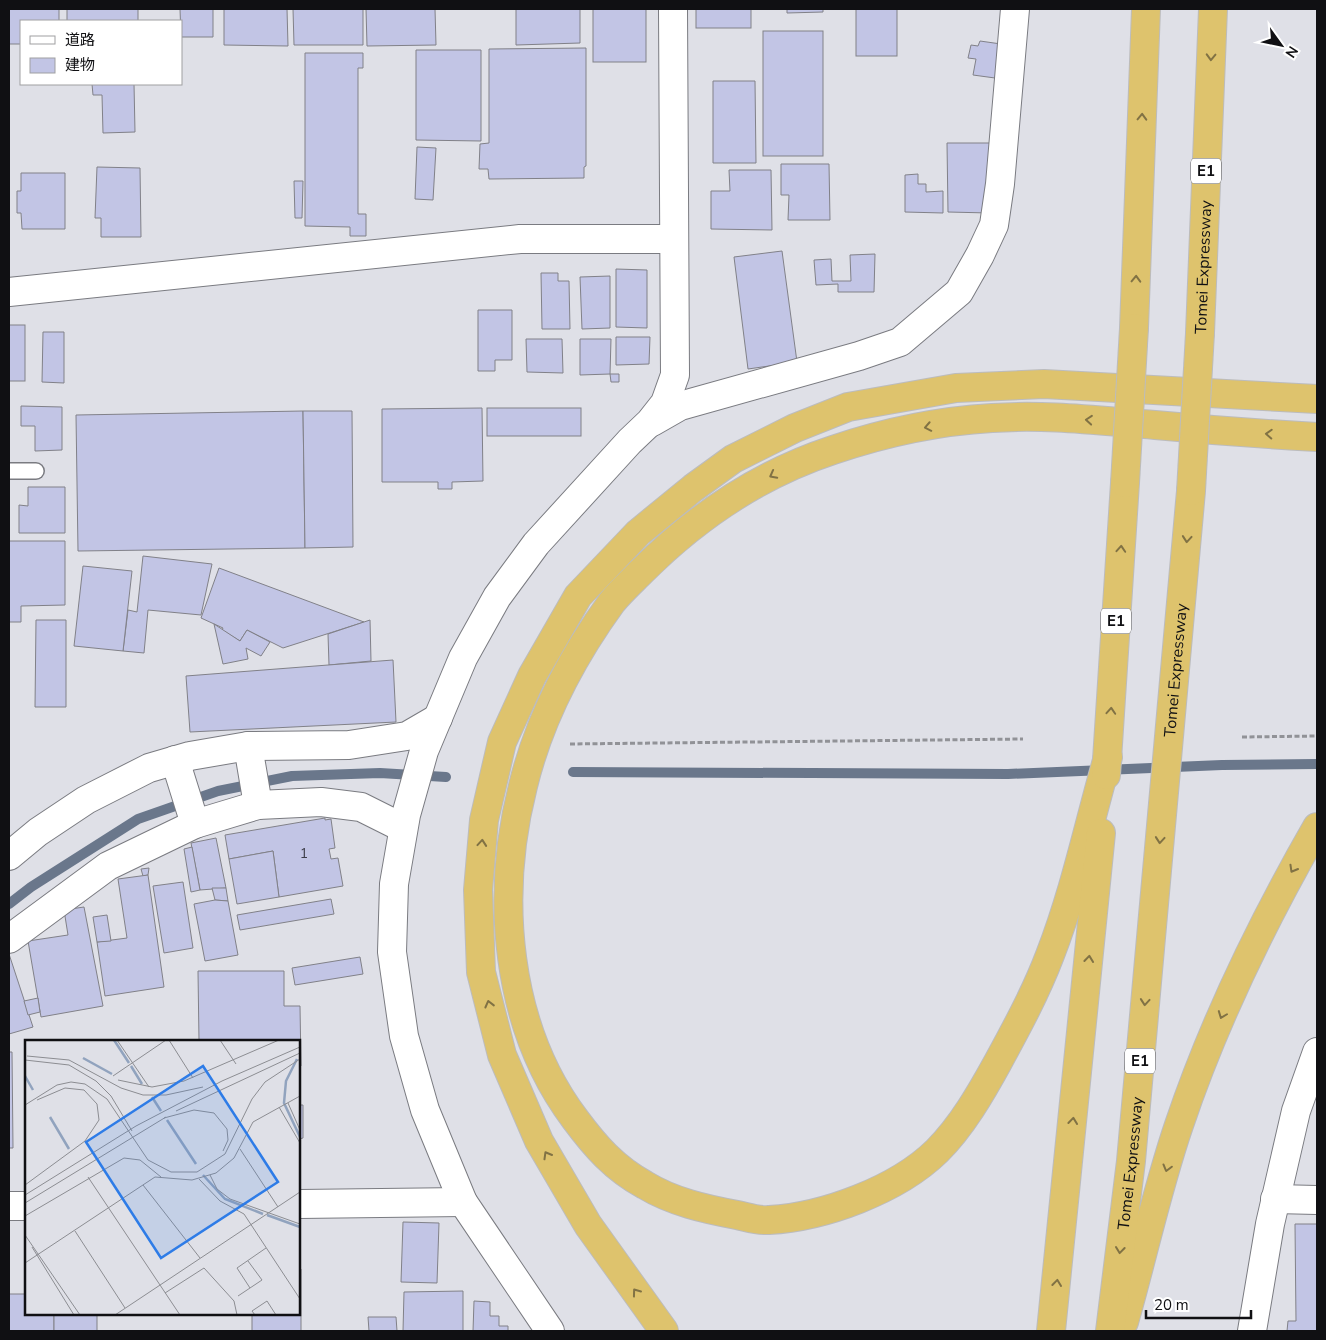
<svg xmlns="http://www.w3.org/2000/svg" width="1326" height="1340" font-family="'Nunito Sans','Noto Sans JP',sans-serif">
	<style>
		.lines { fill: none; stroke-linecap: round; stroke-linejoin: round }
		.stream { stroke: #6a778b; stroke-width: 10 }
		.building { fill: #c2c5e5; stroke: #818188 }
		.service-casing { stroke: #7a7b81; stroke-width: 18 }
		.minor-casing { stroke: #7a7b81; stroke-width: 30 }
		.motorway-casing { stroke: #bcbcbd; stroke-width: 30 }
		.path { stroke: #919297; stroke-width: 3; stroke-dasharray: 5 2.5; stroke-linecap: butt }
		.service { stroke: #fff; stroke-width: 15 }
		.minor { stroke: #fff; stroke-width: 28 }
		.motorway { stroke: #dec36d; stroke-width: 28 }
		.motorway-bridge-casing { stroke: #bcbcbd; stroke-width: 30; stroke-linecap: butt }
		.motorway-bridge { stroke: #dec36d; stroke-width: 28 }
		.oneway { stroke: #817244 }
		.labels { text-anchor: middle; stroke-width: 4; stroke-linejoin: round; paint-order: stroke }
		.number-label { font-size: 14px; fill: #3c3d48 }
		.shield { fill: #fff; stroke: #58585a; stroke-width: 1 }
		.shield-label { font-size: 15px; font-weight: bold; fill: #101013 }
		.street-label { font-size: 16px; fill: #101013; stroke: #fff }
		.inset-river { fill: none; stroke: #91a3be; stroke-width: 2.5 }
		.inset-road { fill: none; stroke: #8c8d92; stroke-width: 1 }
		.view { fill: #2e7ce7; fill-opacity: 0.15; stroke: #2e7ce7; stroke-width: 2.5 }
		.inset-edge { fill: none; stroke: #101013; stroke-width: 2.5 }
	</style>
	<rect width="100%" height="100%" fill="#dfe0e7"/>
	<g class="lines">
		<g class="stream">
			<polyline points="573,772 1008,774 1222,765 1317,764"/>
			<polyline points="9,904 31,887 138,819 218,791 292,776 380,773 446,777"/>
		</g>
	</g>
	<g class="building">
		<polygon points="9,9 59,9 59,21 21,21 21,44 9,44"/>
		<rect x="67" y="9" width="71" height="12"/>
		<polygon points="180,9 213,9 213,37 181,37"/>
		<polygon points="224,9 287,9 288,46 224,45"/>
		<polygon points="293,9 363,9 363,45 294,45"/>
		<polygon points="366,9 435,9 436,45 367,46"/>
		<polygon points="516,9 580,9 580,43 516,45"/>
		<rect x="593" y="9" width="53" height="53"/>
		<rect x="696" y="9" width="55" height="19"/>
		<polygon points="787,9 823,9 823,12 787,13"/>
		<rect x="856" y="9" width="41" height="47"/>
		<rect x="763" y="31" width="60" height="125"/>
		<polygon points="980,41 1001,44 995,78 973,75 976,59 968,58 971,45 978,46"/>
		<polygon points="586,48 586,166 584,167 584,178 489,179 488,169 479,169 480,144 489,143 489,49"/>
		<polygon points="416,50 481,50 481,141 416,140"/>
		<polygon points="305,53 363,53 363,68 358,68 358,214 366,214 366,236 350,236 350,227 305,226"/>
		<polygon points="713,81 755,81 756,163 713,163"/>
		<polygon points="92,84 134,84 135,132 103,133 102,95 93,95"/>
		<polygon points="947,143 991,143 989,213 948,212"/>
		<polygon points="417,147 436,148 433,200 415,199"/>
		<polygon points="781,164 829,164 830,220 788,220 789,195 781,195"/>
		<polygon points="97,167 140,168 141,237 101,237 101,218 95,218"/>
		<polygon points="729,170 771,170 772,230 711,229 711,191 730,191"/>
		<polygon points="21,173 65,173 65,229 22,229 21,213 17,213 17,191 21,191"/>
		<polygon points="918,174 918,184 926,184 926,192 943,191 943,213 905,212 905,175"/>
		<polygon points="294,181 303,181 302,218 295,218"/>
		<polygon points="782,251 797,362 748,369 734,257"/>
		<polygon points="875,254 874,292 838,292 838,284 816,285 814,260 831,259 832,281 851,281 850,255"/>
		<polygon points="616,269 647,270 647,328 616,327"/>
		<polygon points="541,273 558,273 558,281 569,281 570,329 542,329"/>
		<polygon points="610,276 610,328 582,329 580,277"/>
		<polygon points="478,310 512,310 512,360 495,360 495,371 478,371"/>
		<rect x="9" y="325" width="16" height="56"/>
		<polygon points="43,332 64,332 64,383 42,382"/>
		<polygon points="616,337 650,337 649,364 616,365"/>
		<polygon points="526,339 562,339 563,373 527,372"/>
		<polygon points="580,339 611,339 610,374 580,375"/>
		<polygon points="610,374 619,374 619,382 611,382"/>
		<polygon points="21,406 62,407 62,450 35,451 35,426 21,426"/>
		<polygon points="482,408 483,481 452,482 452,489 438,489 438,482 382,482 382,409"/>
		<rect x="487" y="408" width="94" height="28"/>
		<polygon points="303,411 305,548 78,551 76,415"/>
		<polygon points="303,411 352,411 353,547 305,548"/>
		<polygon points="28,487 65,487 65,533 19,533 19,505 28,506"/>
		<polygon points="9,541 65,541 65,605 21,606 21,622 9,622"/>
		<polygon points="143,556 212,564 201,615 148,610 144,653 123,651 128,610 137,612"/>
		<polygon points="83,566 132,571 123,651 74,646"/>
		<polygon points="219,568 364,622 283,648 247,630 240,641 222,630 223,628 201,618"/>
		<polygon points="36,620 66,620 66,707 35,707"/>
		<polygon points="370,620 371,661 329,665 328,634"/>
		<polygon points="214,624 240,641 247,630 270,642 261,656 246,648 248,659 223,664"/>
		<polygon points="393,660 396,722 190,732 186,676"/>
		<polygon points="325,818 325,820 331,819 335,848 329,849 331,859 338,858 343,886 279,897 273,851 229,859 225,835"/>
		<polygon points="216,838 226,888 200,890 191,843"/>
		<polygon points="192,847 200,890 191,892 184,849"/>
		<polygon points="273,851 279,897 237,904 229,859"/>
		<polygon points="149,868 148,875 143,876 141,869"/>
		<polygon points="148,875 164,987 105,996 97,942 127,938 118,879"/>
		<polygon points="183,882 193,948 164,953 153,886"/>
		<polygon points="212,888 226,888 228,901 215,900"/>
		<polygon points="331,899 334,914 240,930 237,915"/>
		<polygon points="215,900 228,901 238,955 205,961 194,904"/>
		<polygon points="84,907 103,1006 41,1017 28,941 68,935 64,910"/>
		<polygon points="107,915 111,941 97,942 93,917"/>
		<polygon points="9,954 33,1027 9,1034"/>
		<polygon points="360,957 363,974 295,985 292,968"/>
		<polygon points="198,971 284,971 284,1006 300,1006 301,1066 299,1066 299,1041 199,1041"/>
		<polygon points="38,998 40,1012 28,1015 24,1001"/>
		<polygon points="9,1052 12,1052 13,1148 9,1148"/>
		<polygon points="299,1105 303,1105 303,1138 299,1139"/>
		<polygon points="403,1222 439,1223 437,1283 401,1282"/>
		<polygon points="1295,1224 1317,1224 1317,1331 1287,1331 1288,1321 1296,1321"/>
		<polygon points="299,1269 301,1269 301,1331 252,1331 252,1314 299,1314"/>
		<polygon points="463,1291 463,1331 403,1331 404,1292"/>
		<polygon points="9,1294 26,1294 26,1314 54,1314 54,1331 9,1331"/>
		<polygon points="474,1301 490,1302 490,1316 499,1316 499,1326 508,1326 508,1331 473,1331"/>
		<rect x="54" y="1314" width="43" height="17"/>
		<polygon points="368,1317 396,1317 397,1331 369,1331"/>
	</g>
	<g class="lines">
		<g class="service-casing">
			<polyline id="service" points="9,471 36,471"/>
		</g>
		<g class="minor-casing">
			<g id="minor">
				<polyline points="9,292 520,239 674,239"/>
				<polyline points="652,422 680,406 859,356 900,342 959,292 980,255 994,225 1000,184 1015,9"/>
				<polyline points="248,746 258,805"/>
				<polyline points="175,760 195,824"/>
				<polyline points="9,856 38,832 86,800 149,768 190,756 248,746 349,745 407,736 438,718"/>
				<polyline points="9,939 108,866 195,824 258,805 321,802 361,807 403,828"/>
				<polyline points="1275,1199 1317,1200"/>
				<polyline points="299,1204 463,1202"/>
				<polyline points="9,1206 26,1206"/>
				<polyline points="550,1331 463,1202 425,1110 404,1036 392,952 394,884 406,815 424,751 463,658 497,597 536,544 630,441 650,422 665,403 675,375 673,9"/>
				<polyline points="1252,1331 1270,1224 1296,1111 1317,1052"/>
			</g>
		</g>
		<g class="motorway-casing">
			<g id="motorway">
				<polyline points="1134,328 1146,9"/>
				<path id="s1" d="M1200 333 1213 9"/>
				<path d="M1108 757C1089 823 1075 891 1050 955 1036 992 1017 1027 998 1062 981 1093 962 1126 937 1151 897 1190 824 1217 769 1220 758 1221 747 1217 737 1215 705 1209 673 1202 645 1185 614 1168 595 1146 575 1119 505 1026 495 896 523 786 539 720 572 657 612 602 621 591 632 581 642 571 696 517 760 474 833 450 883 433 939 421 992 418 1047 414 1101 421 1155 425 1209 430 1263 434 1317 437"/>
				<polyline points="1106,775 1125,483"/>
				<path d="M1124 1322C1143 1256 1157 1189 1179 1125 1214 1021 1263 921 1317 827"/>
				<polyline points="664,1331 588,1225 539,1141 502,1055 481,972 478,890 484,820 502,742 532,676 578,596 638,533 693,488 733,459 795,428 848,407 956,388 1044,384 1317,399"/>
				<polyline points="1051,1331 1101,833"/>
				<path id="s2" d="M1110 1331 1131 1161 1191 491"/>
			</g>
		</g>
		<g class="path">
			<polyline points="1242,737 1317,736"/>
			<polyline points="570,744 1023,739"/>
		</g>
		<use href="#service" class="service"/>
		<use href="#minor" class="minor"/>
		<use href="#motorway" class="motorway"/>
		<g class="motorway-bridge-casing">
			<g id="motorway-bridge">
				<polyline points="1125,483 1134,328"/>
				<polyline points="1191,491 1200,333"/>
			</g>
		</g>
		<use href="#motorway-bridge" class="motorway-bridge"/>
	</g>
	<defs><path id="oneway-chevron" d="M-2-3.5L2.5 0L-2 3.5" fill="none" stroke-width="1.6" stroke-linecap="round" stroke-linejoin="round" transform="scale(1.25)"/></defs>
	<g class="oneway">
		<use href="#oneway-chevron" transform="translate(1211 57) rotate(92)"/>
		<use href="#oneway-chevron" transform="translate(1142 117) rotate(-88)"/>
		<use href="#oneway-chevron" transform="translate(1136 279) rotate(-88)"/>
		<use href="#oneway-chevron" transform="translate(1089 420) rotate(-175)"/>
		<use href="#oneway-chevron" transform="translate(928 427) rotate(169)"/>
		<use href="#oneway-chevron" transform="translate(1269 434) rotate(-177)"/>
		<use href="#oneway-chevron" transform="translate(773 475) rotate(152)"/>
		<use href="#oneway-chevron" transform="translate(1187 539) rotate(95)"/>
		<use href="#oneway-chevron" transform="translate(1121 549) rotate(-86)"/>
		<use href="#oneway-chevron" transform="translate(1111 711) rotate(-86)"/>
		<use href="#oneway-chevron" transform="translate(1160 840) rotate(95)"/>
		<use href="#oneway-chevron" transform="translate(482 843) rotate(-85)"/>
		<use href="#oneway-chevron" transform="translate(1293 869) rotate(120)"/>
		<use href="#oneway-chevron" transform="translate(1089 959) rotate(-84)"/>
		<use href="#oneway-chevron" transform="translate(1145 1002) rotate(95)"/>
		<use href="#oneway-chevron" transform="translate(489 1004) rotate(-104)"/>
		<use href="#oneway-chevron" transform="translate(1222 1015) rotate(111)"/>
		<use href="#oneway-chevron" transform="translate(1073 1121) rotate(-84)"/>
		<use href="#oneway-chevron" transform="translate(547 1155) rotate(-120)"/>
		<use href="#oneway-chevron" transform="translate(1167 1168) rotate(105)"/>
		<use href="#oneway-chevron" transform="translate(1120 1250) rotate(97)"/>
		<use href="#oneway-chevron" transform="translate(1057 1283) rotate(-83)"/>
		<use href="#oneway-chevron" transform="translate(636 1292) rotate(-126)"/>
	</g>
	<g class="labels">
		<g class="number-label">
			<text x="304" y="858">1</text>
		</g>
		<g class="shield">
			<rect x="1191" y="158.5" width="30" height="25" rx="4"/>
			<rect x="1101" y="608.5" width="30" height="25" rx="4"/>
			<rect x="1125" y="1048.5" width="30" height="25" rx="4"/>
		</g>
		<g class="shield-label">
			<text x="1206" y="176">E1</text>
			<text x="1116" y="626">E1</text>
			<text x="1140" y="1066">E1</text>
		</g>
		<g class="street-label">
			<text dy="6" stroke="none"><textPath href="#s1" startOffset="66">Tomei Expressway</textPath></text>
			<text dy="6" stroke="none"><textPath href="#s2" startOffset="664">Tomei Expressway</textPath></text>
			<text dy="6" stroke="none"><textPath href="#s2" startOffset="169">Tomei Expressway</textPath></text>
		</g>
	</g>
	<g transform="translate(25 1040)">
		<rect width="275" height="275" fill="#dfe0e7"/>
		<path class="inset-river" d="M89 0 104 23M58 18 87 34M272 19 261 41 259 63 275 97M106 26 117 44M0 36 8 50M127 57 136 71M25 77 44 109M142 80 171 124M178 135 200 159 238 174M242 175 275 187"/>
		<path class="inset-road" d="M92 0 124 47M144 0 168 38M195 0 211 24M2 16 44 20 96 48 118 55H141L178 47M0 20 44 25 71 41 86 56 107 91M88 36 141 0M93 40 127 47 159 41 254 0M263 63 275 90M0 65 32 45 46 42 60 44 82 59 123 120 146 132H172L200 114 227 59 240 42 275 19M254 67 275 103M151 71 275 13M139 78 169 70 189 73 202 89 203 100 198 111M215 109 253 167M185 135 192 149 205 159 275 184M63 137 155 275M174 139 195 161 219 174 275 259M0 145 60 101 74 80 72 64 59 50 40 48 12 60M118 145 175 218M0 155 111 86 197 41 275 7M0 163 141 77M0 176 99 118 115 120 136 137M50 191 100 268M0 195 55 275M7 207 49 275M0 223 130 137 167 140 191 133 209 118 228 82 275 56M225 248 212 228 241 208M140 253 179 228 209 261 212 275M213 256 237 240 223 221M90 275 275 152M230 275 227 271 242 261 251 275"/>
		<path class="view" d="M178 26 253 142 136 218 61 102Z"/>
		<rect width="275" height="275" class="inset-edge"/>
	</g>
	<rect width="1326" height="1340" fill="none" stroke="#101013" stroke-width="20"/>
	<rect x="20" y="20" width="162" height="65" fill="#ffffff" stroke="#9f9fa1"/>
	<rect x="30" y="36" width="25" height="8" fill="#ffffff" stroke="#9f9fa1"/>
	<text x="65" y="45" font-size="15" fill="#101013">道路</text>
	<rect x="30" y="58" width="25" height="15" fill="#c2c5e5" stroke="#9f9fa1"/>
	<text x="65" y="70" font-size="15" fill="#101013">建物</text>
	<g transform="translate(1281 45) rotate(123)" stroke="#ffffff" stroke-width="4" paint-order="stroke">
	<path d="M0-4L9 19L0 12L-9 19Z" fill="#101013"/>
	<text y="-8" font-size="14" font-weight="bold" text-anchor="middle" fill="#101013">N</text>
	</g>
	<path d="M1146 1310v8h105v-8" fill="none" stroke="#101013" stroke-width="2.5"/>
	<text x="1154" y="1310" font-size="15" fill="#101013" stroke="#ffffff" stroke-width="4" paint-order="stroke">20 m</text>
</svg>
